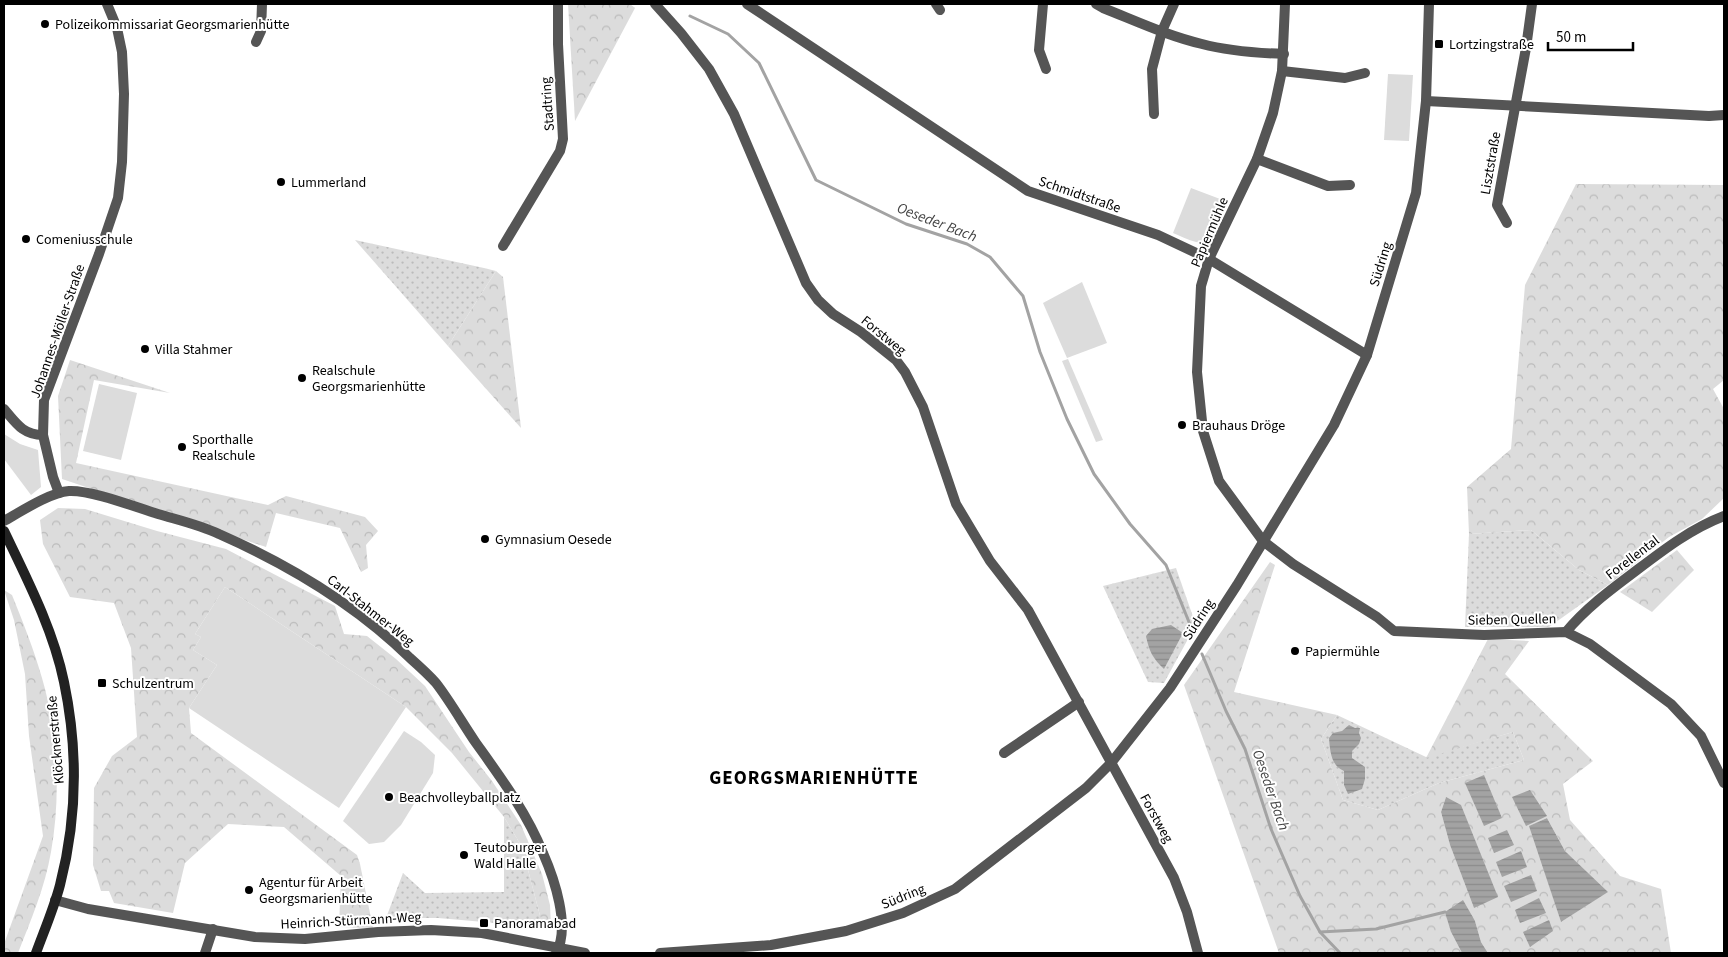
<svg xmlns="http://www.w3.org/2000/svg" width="1728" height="957" font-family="'Source Sans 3',sans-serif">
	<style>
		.grass { fill: url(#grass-dots) }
		.forest { fill: url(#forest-crowns); fill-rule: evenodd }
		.park { fill: #dcdcdc }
		.water { fill: url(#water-rules) }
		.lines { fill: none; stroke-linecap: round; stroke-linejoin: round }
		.stream { stroke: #a3a3a3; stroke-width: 3 }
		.street { stroke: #555; stroke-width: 10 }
		.secondary { stroke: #222; stroke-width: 10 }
		.poi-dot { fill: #000; stroke: #fff; stroke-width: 2 }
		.labels { text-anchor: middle; stroke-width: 4; stroke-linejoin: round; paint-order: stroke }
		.poi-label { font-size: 14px; fill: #000; stroke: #fff; text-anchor: start }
		.street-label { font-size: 14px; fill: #000; stroke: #fff }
		.water-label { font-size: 15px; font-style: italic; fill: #444; stroke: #fff }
		.district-label { font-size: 19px; font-weight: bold; letter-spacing: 1px; fill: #000; stroke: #fff }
	</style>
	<defs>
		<pattern id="grass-dots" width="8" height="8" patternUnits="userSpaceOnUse" patternTransform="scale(1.25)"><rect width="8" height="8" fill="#dcdcdc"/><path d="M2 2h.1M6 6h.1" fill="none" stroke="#bbb" stroke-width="1.8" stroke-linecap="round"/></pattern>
		<pattern id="forest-crowns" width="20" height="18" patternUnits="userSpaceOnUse" patternTransform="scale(1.25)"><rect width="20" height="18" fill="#dcdcdc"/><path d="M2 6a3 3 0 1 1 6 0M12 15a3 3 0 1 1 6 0" fill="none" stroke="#bbb"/></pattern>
		<pattern id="water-rules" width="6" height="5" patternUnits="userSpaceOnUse" patternTransform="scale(1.25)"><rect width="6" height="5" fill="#a3a3a3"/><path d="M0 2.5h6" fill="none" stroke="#8b8b8b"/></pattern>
	</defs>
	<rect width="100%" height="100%" fill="#fff"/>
	<g class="grass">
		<polygon points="355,240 484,268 496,271 448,346"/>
		<polygon points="1531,530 1579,570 1608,585 1549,627 1465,627 1469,534"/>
		<polygon points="1176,568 1198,631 1188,639 1164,683 1148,682 1103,586"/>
		<polygon points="1337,715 1426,757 1513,732 1524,760 1439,783 1378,810 1343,800 1321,739"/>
		<polygon points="504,817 522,847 543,927 438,918 386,918 403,873 425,893 504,892"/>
	</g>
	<g class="forest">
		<polygon points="568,4 630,4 635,8 575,121"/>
		<polygon points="1576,184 1724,185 1724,380 1713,389 1724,409 1724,498 1702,519 1669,537 1608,585 1579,570 1531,530 1469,534 1467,487 1511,449 1525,285"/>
		<polygon points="496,271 503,277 521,428 448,346"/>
		<polygon points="70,360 170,393 94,380 76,463 268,505 286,496 365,517 378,531 366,545 368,568 361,572 340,528 276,513 266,547 62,479 58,396"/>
		<polygon points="58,508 85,509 157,531 226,549 335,606 344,634 367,636 396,659 425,686 469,752 492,781 521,825 542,874 550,905 551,927 543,927 522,847 504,817 452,753 406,707 225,587 195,634 201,637 193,650 217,665 189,708 191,733 357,855 360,864 373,928 339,927 341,876 284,827 228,824 185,863 173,913 114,903 109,891 101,891 93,865 94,788 112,756 137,737 131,648 114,603 70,597 43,544 40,520"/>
		<polygon points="1677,550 1694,570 1652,612 1620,592"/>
		<path d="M1270 562 1275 565 1234 692 1337 715 1321 739 1343 800 1378 810 1439 783 1524 760 1513 732 1426 758 1488 639 1529 641 1505 674 1593 761 1563 784 1570 820 1620 876 1661 889 1671 953H1488L1481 942 1475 921 1451 932 1462 953H1279L1184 685ZM1446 797 1474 908 1450 845 1441 812ZM1547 818 1565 851 1607 892 1561 922 1530 826Z"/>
		<path d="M4 590 12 595C23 622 34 650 42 678 58 733 61 796 51 852 45 887 31 920 18 953H4V944L43 836 29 736 25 674 14 620Z"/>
	</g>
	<g class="park">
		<polygon points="1388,74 1413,75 1409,141 1384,140"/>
		<path d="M1191 188 1228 202C1223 214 1215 246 1196 242 1188 240 1181 236 1173 233Z"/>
		<polygon points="1082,282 1107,343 1067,358 1043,303"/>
		<polygon points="1068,359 1103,440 1096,442 1062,361"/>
		<polygon points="99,384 137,393 121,460 83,451"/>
		<polygon points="4,434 20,444 38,450 41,487 31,495 4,459"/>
		<polygon points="225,587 406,707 339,808 189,708 217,665 193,650 201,637 195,634"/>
		<polygon points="404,731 421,742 435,755 433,773 401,825 384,842 369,844 343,821"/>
	</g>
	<g class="water">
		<path d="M1171 625 1183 633 1164 669C1153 659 1149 651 1146 636L1152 629Z"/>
		<path d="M1349 725 1355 728H1360L1359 733 1361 738 1359 744 1352 751V758L1365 767V779L1362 789 1348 794 1344 785V771C1331 766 1330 751 1329 738L1333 733 1342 731Z"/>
		<polygon points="1484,775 1502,818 1484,826 1465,783"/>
		<polygon points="1530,790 1547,816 1526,826 1512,797"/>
		<polygon points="1446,797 1461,805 1498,897 1474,908 1450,845 1441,812"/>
		<polygon points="1547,818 1565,851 1608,892 1561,922 1529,826"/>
		<polygon points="1507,830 1514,845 1494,853 1488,838"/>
		<polygon points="1521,851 1527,867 1502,877 1496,862"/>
		<polygon points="1531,875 1537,891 1511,902 1504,886"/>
		<polygon points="1539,898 1546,913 1520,923 1515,910"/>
		<polygon points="1463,900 1475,921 1481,942 1488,953 1462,953 1451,932 1445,912"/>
		<polygon points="1549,920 1553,931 1530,947 1523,932"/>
	</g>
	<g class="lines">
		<g class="stream">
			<polyline points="690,16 728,34 759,63 816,180 906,224 967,244 990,257 1023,296 1040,352 1067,419 1094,474 1130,524 1166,565 1193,632"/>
			<polyline points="1202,654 1226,711 1245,749 1271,829 1300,896 1320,932 1376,929 1445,912"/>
			<polyline points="1320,932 1340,953"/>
		</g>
		<g class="street">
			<polyline points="655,4 681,33 709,69 734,114 806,283 818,300 833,314 861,332 896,360 905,372 923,407 956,504 990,561 1028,610 1174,878 1187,912 1198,953"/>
			<polyline points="747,4 1028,191 1158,235 1209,259 1367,355"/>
			<polyline points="936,4 940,10"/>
			<polyline points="1043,4 1039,50 1046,69"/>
			<path d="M1096 4 1103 8C1136 21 1168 36 1202 44 1228 51 1257 53 1284 54"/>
			<polyline points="1285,4 1282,71 1273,113 1257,159 1209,259 1201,286 1197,372 1203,431 1219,481 1263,541 1293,564 1377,617 1394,631 1484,635 1566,632 1590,644 1671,704 1701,736 1724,783"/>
			<polyline points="256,42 261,31 262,4"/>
			<polyline points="1282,71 1345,78 1365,73"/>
			<polyline points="1426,101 1709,116 1724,115"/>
			<polyline points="1154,114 1152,69 1162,31 1174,4"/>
			<polyline points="1257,159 1328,186 1350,185"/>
			<polyline points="1507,223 1497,205 1526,48 1532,4"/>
			<polyline points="503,246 560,151 563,139 558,44 558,4"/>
			<path d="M4 409C16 423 23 435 43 435"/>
			<polyline points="59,493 53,477 43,435 44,400 99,254 118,198 122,162 124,94 122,52 117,28 107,4"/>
			<path d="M4 521C20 512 51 492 69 491 92 490 135 507 158 514 178 520 200 525 219 534 289 565 356 605 410 658 419 666 428 674 436 683 450 701 463 724 476 743 501 778 527 813 543 853 554 878 571 927 556 953"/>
			<path d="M1566 632C1585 609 1609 591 1633 573 1662 551 1690 529 1724 516"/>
			<polyline points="1004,753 1079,702"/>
			<polyline points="55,900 88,909 255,937 305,939 378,932 431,930 482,933 585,953"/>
			<polyline points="205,953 213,929"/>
			<polyline points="660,953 771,945 846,931 903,913 955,889 1086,788 1111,763 1170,688 1237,585 1334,425 1367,355 1416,193 1426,101 1429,4"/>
		</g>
		<path class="secondary" d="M4 531C27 579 53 629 64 682 78 749 77 819 60 885 54 908 44 931 36 953"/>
	</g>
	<g class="poi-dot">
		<circle cx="45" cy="24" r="5"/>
		<rect x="1434" y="39" width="10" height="10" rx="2.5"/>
		<circle cx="281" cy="182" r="5"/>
		<circle cx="26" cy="239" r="5"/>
		<circle cx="145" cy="349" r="5"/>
		<circle cx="302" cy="378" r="5"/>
		<circle cx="1182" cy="425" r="5"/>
		<circle cx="182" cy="447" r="5"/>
		<circle cx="485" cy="539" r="5"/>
		<circle cx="1295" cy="651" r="5"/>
		<rect x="97" y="678" width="10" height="10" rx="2.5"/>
		<circle cx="389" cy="797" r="5"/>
		<circle cx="464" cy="855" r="5"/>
		<circle cx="249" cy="890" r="5"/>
		<rect x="479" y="918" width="10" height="10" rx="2.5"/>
	</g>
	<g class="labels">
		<g class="poi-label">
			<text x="55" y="29">Polizeikommissariat Georgsmarienhütte</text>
			<text x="1449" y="49">Lortzingstraße</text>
			<text x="291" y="187">Lummerland</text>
			<text x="36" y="244">Comeniusschule</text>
			<text x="155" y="354">Villa Stahmer</text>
			<text x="312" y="375">Realschule<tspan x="312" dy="16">Georgsmarienhütte</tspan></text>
			<text x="1192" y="430">Brauhaus Dröge</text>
			<text x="192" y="444">Sporthalle<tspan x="192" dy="16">Realschule</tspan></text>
			<text x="495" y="544">Gymnasium Oesede</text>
			<text x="1305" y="656">Papiermühle</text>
			<text x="112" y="688">Schulzentrum</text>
			<text x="399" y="802">Beachvolleyballplatz</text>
			<text x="474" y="852">Teutoburger<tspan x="474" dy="16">Wald Halle</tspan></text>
			<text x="259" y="887">Agentur für Arbeit<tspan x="259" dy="16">Georgsmarienhütte</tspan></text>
			<text x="494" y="928">Panoramabad</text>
		</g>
		<g class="street-label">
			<text transform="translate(547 104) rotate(-94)" y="5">Stadtring</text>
			<text transform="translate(1490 163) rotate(-80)" y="5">Lisztstraße</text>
			<text transform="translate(1080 194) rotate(19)" y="5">Schmidtstraße</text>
			<text transform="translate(1209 232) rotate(-67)" y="5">Papiermühle</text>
			<text transform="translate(1380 264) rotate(-73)" y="5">Südring</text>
			<text transform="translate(57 331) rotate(-71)" y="5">Johannes-Möller-Straße</text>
			<text transform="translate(884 335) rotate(39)" y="5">Forstweg</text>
			<text transform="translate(1632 557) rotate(-37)" y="5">Forellental</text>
			<text transform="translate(371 610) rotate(38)" y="5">Carl-Stahmer-Weg</text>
			<text transform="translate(1198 619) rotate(-57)" y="5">Südring</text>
			<text transform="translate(1512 619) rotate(-1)" y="5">Sieben Quellen</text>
			<text transform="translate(55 740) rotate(-95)" y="5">Klöcknerstraße</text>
			<text transform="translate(1157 818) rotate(61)" y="5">Forstweg</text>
			<text transform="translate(903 896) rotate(-22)" y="5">Südring</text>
			<text transform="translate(351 920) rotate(-3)" y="5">Heinrich-Stürmann-Weg</text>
		</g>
		<g class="water-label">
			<text transform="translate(937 222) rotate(21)" y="5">Oeseder Bach</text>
			<text transform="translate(1271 790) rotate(71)" y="5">Oeseder Bach</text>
		</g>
		<g class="district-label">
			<text x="814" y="784">GEORGSMARIENHÜTTE</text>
		</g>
	</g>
	<rect width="1728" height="957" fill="none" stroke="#000000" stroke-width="10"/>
	<path d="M1548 42v8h85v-8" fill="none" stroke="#000000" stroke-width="2.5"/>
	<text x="1556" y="42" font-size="15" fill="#000000" stroke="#ffffff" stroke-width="4" paint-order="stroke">50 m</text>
</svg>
